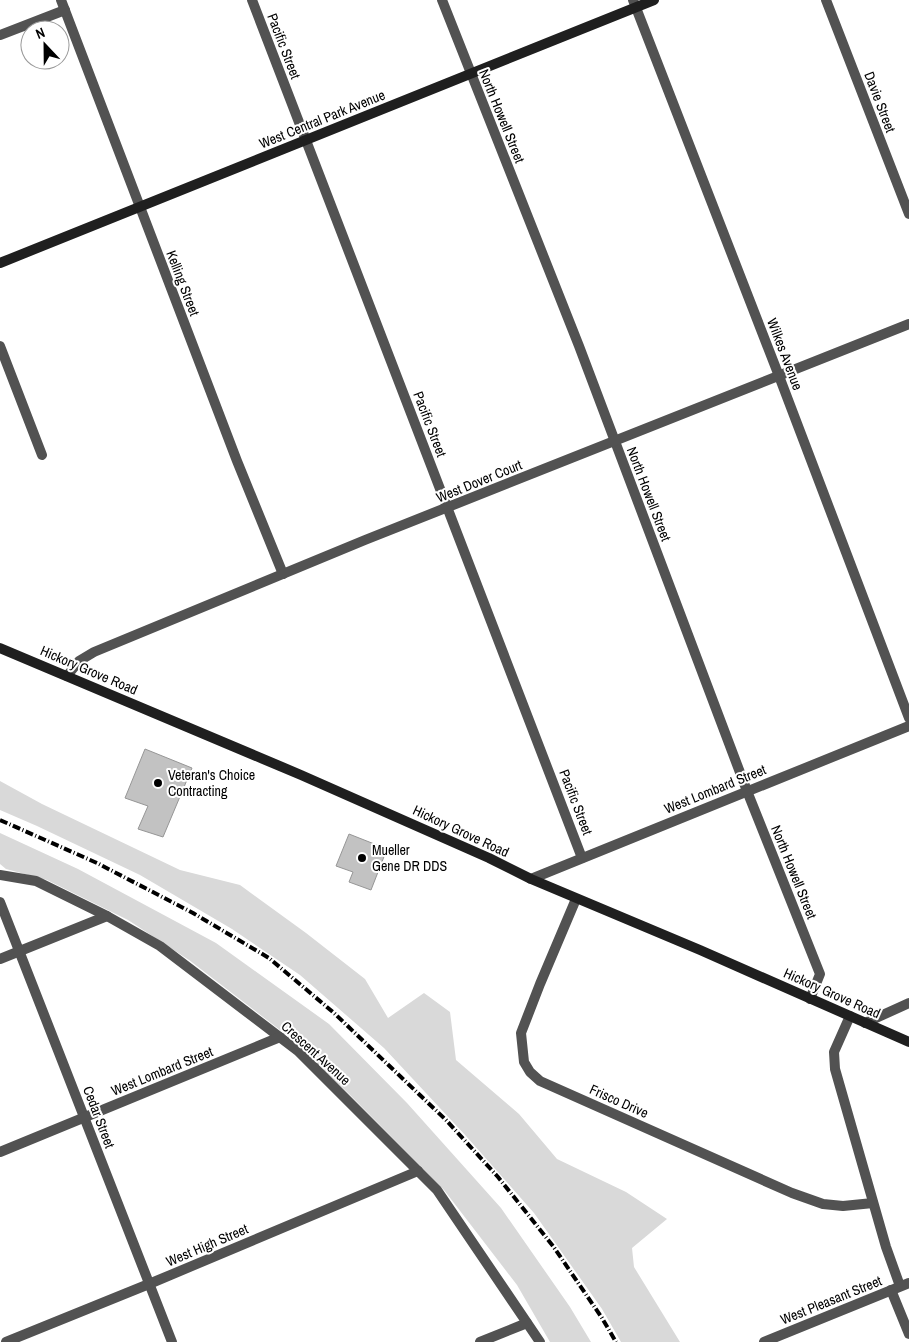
<svg xmlns="http://www.w3.org/2000/svg" width="909" height="1342" font-family="'Archivo Narrow',sans-serif">
	<style>
		.green { fill: #d9d9d9 }
		.building { fill: #c2c2c2; stroke: #969696 }
		.lines { fill: none; stroke-linecap: round; stroke-linejoin: round }
		.minor { stroke: #525252; stroke-width: 10 }
		.secondary { stroke: #1f1f1f; stroke-width: 10 }
		.rail { stroke: #000; stroke-width: 4; stroke-dasharray: 8 2.5 1 2.5; stroke-linecap: butt }
		.poi-dot { fill: #000; stroke: #fff; stroke-width: 2 }
		.labels { text-anchor: middle; stroke-width: 4; stroke-linejoin: round; paint-order: stroke }
		.street-label { font-size: 14px; fill: #000; stroke: #fff }
		.poi-label { font-size: 14px; fill: #000; stroke: #fff; text-anchor: start }
	</style>
	<rect width="100%" height="100%" fill="#fff"/>
	<g class="green">
		<polygon points="0,781 42,804 180,870 240,885 306,933 365,979 388,1018 424,993 450,1012 456,1060 519,1114 557,1159 626,1192 667,1219 632,1248 634,1267 680,1342 621,1342 602,1309 534,1213 466,1136 384,1048 300,975 232,929 140,875 37,826 0,810"/>
		<polygon points="0,833 78,869 216,943 329,1024 407,1103 501,1208 570,1307 591,1342 550,1342 517,1285 444,1190 350,1095 293,1040 189,960 128,920 47,880 6,869 0,864"/>
	</g>
	<g class="building">
		<polygon points="145,749 192,768 163,837 138,829 148,806 125,798"/>
		<polygon points="349,834 387,849 371,890 349,882 353,872 336,866"/>
	</g>
	<g class="lines">
		<g class="minor">
			<polyline points="61,0 237,461 283,574"/>
			<polyline points="252,0 582,858"/>
			<polyline points="442,0 579,346 747,791 820,974 810,999"/>
			<polyline points="633,0 779,376 909,718"/>
			<polyline points="826,0 909,214"/>
			<polyline points="0,35 65,10"/>
			<polyline points="0,346 42,455"/>
			<polyline points="67,676 79,661 94,652 365,540 909,324"/>
			<polyline points="0,875 36,881 107,916 160,946 298,1051 437,1190 540,1342"/>
			<polyline points="531,879 909,726"/>
			<polyline points="576,899 540,984 521,1033 524,1062 530,1072 540,1081 792,1193 823,1204 843,1206 873,1203"/>
			<polyline points="0,902 172,1342"/>
			<polyline points="0,959 107,916"/>
			<polyline points="850,1016 834,1052 835,1069 886,1247 900,1286"/>
			<polyline points="865,1023 909,1003"/>
			<polyline points="0,1152 280,1037"/>
			<polyline points="891,1290 909,1334"/>
			<polyline points="6,1342 149,1284 418,1171"/>
			<polyline points="480,1342 527,1323"/>
			<polyline points="764,1342 909,1283"/>
		</g>
		<g class="secondary">
			<polyline points="0,263 654,0"/>
			<polyline points="0,648 301,775 489,858 531,879 700,950 909,1042"/>
		</g>
		<polyline class="rail" points="0,820 97,863 193,913 269,958 334,1013 446,1120 498,1177 553,1246 602,1318 616,1342"/>
	</g>
	<g class="poi-dot">
		<circle cx="158" cy="783" r="5"/>
		<circle cx="362" cy="858" r="5"/>
	</g>
	<g class="labels">
		<g class="street-label">
			<text transform="translate(284 46) rotate(69)" y="5">Pacific Street</text>
			<text transform="translate(880 102) rotate(69)" y="5">Davie Street</text>
			<text transform="translate(502 116) rotate(68)" y="5">North Howell Street</text>
			<text transform="translate(322 119) rotate(-22)" y="5">West Central Park Avenue</text>
			<text transform="translate(183 283) rotate(69)" y="5">Kelling Street</text>
			<text transform="translate(785 354) rotate(69)" y="5">Wilkes Avenue</text>
			<text transform="translate(430 424) rotate(69)" y="5">Pacific Street</text>
			<text transform="translate(479 481) rotate(-22)" y="5">West Dover Court</text>
			<text transform="translate(649 494) rotate(69)" y="5">North Howell Street</text>
			<text transform="translate(89 670) rotate(23)" y="5">Hickory Grove Road</text>
			<text transform="translate(715 789) rotate(-22)" y="5">West Lombard Street</text>
			<text transform="translate(576 802) rotate(69)" y="5">Pacific Street</text>
			<text transform="translate(461 831) rotate(25)" y="5">Hickory Grove Road</text>
			<text transform="translate(794 872) rotate(68)" y="5">North Howell Street</text>
			<text transform="translate(832 993) rotate(24)" y="5">Hickory Grove Road</text>
			<text transform="translate(316 1053) rotate(42)" y="5">Crescent Avenue</text>
			<text transform="translate(162 1071) rotate(-22)" y="5">West Lombard Street</text>
			<text transform="translate(619 1101) rotate(24)" y="5">Frisco Drive</text>
			<text transform="translate(99 1117) rotate(69)" y="5">Cedar Street</text>
			<text transform="translate(207 1245) rotate(-23)" y="5">West High Street</text>
			<text transform="translate(831 1300) rotate(-22)" y="5">West Pleasant Street</text>
		</g>
		<g class="poi-label">
			<text x="168" y="780">Veteran's Choice<tspan x="168" dy="16">Contracting</tspan></text>
			<text x="372" y="855">Mueller<tspan x="372" dy="16">Gene DR DDS</tspan></text>
		</g>
	</g>
	<g transform="translate(45 45) rotate(338)"><circle r="24" fill="#ffffff" stroke="#999999"/>
	<path d="M0-4L9 19L0 12L-9 19Z" fill="#000000"/>
	<text y="-8" font-size="14" font-weight="bold" text-anchor="middle" fill="#000000">N</text>
	</g>
</svg>
